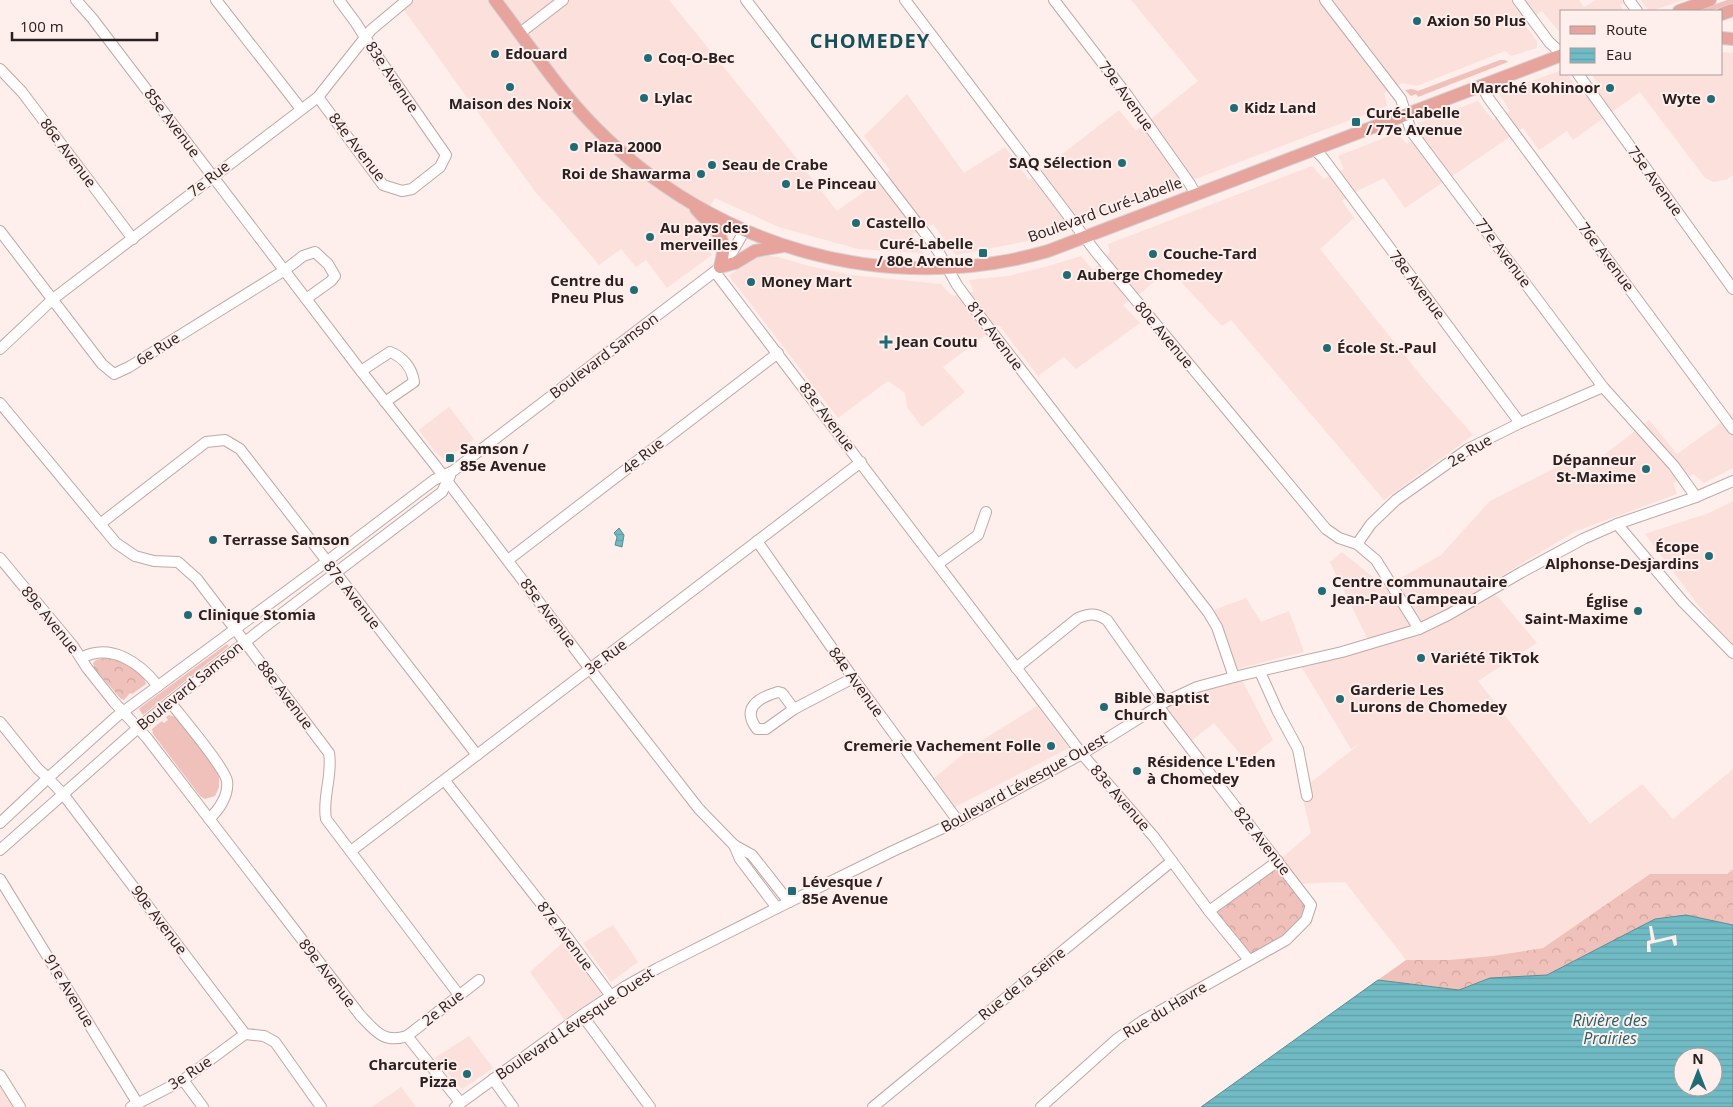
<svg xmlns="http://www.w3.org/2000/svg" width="1733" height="1107" font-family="'Open Sans',sans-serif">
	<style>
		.built { fill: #fce0dc }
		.grass { fill: #f0c1ba }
		.forest { fill: url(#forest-crowns) }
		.water { fill: url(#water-rules); stroke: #5b8c93; fill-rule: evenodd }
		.pier { fill: #feeeec }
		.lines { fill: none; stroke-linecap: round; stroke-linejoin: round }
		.minor-casing { stroke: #c1a8a5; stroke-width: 12 }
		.major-casing { stroke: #d4d2d2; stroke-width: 14 }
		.minor { stroke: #fff; stroke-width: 10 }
		.major { stroke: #e6a49d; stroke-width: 12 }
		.poi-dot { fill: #216c74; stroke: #feeeec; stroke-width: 2 }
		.labels { text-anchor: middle; stroke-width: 4; stroke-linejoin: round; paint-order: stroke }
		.poi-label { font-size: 15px; font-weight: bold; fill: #29201f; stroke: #feeeec; text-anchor: start }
		.street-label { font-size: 15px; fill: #29201f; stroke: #feeeec }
		.water-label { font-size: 16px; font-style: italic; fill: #246169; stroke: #feeeec }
		.district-label { font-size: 20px; font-weight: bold; letter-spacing: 1px; fill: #155158; stroke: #feeeec }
	</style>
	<defs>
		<pattern id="forest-crowns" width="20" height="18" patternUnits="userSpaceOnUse" patternTransform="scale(1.25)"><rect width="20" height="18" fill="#f0c1ba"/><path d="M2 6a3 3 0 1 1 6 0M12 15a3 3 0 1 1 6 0" fill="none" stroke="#cea69f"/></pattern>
		<pattern id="water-rules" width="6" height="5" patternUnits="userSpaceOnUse" patternTransform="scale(1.25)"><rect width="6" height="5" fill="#71bbc5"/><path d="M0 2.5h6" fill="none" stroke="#62a0a9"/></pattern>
	</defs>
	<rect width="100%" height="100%" fill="#feeeec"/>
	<g class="built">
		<polygon points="397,0 669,0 765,118 837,211 875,184 890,170 864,136 907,94 964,173 1005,147 1029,180 1119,110 1136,131 1198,81 1131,0 1579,0 1584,7 1596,0 1632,0 1620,5 1624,11 1562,11 1562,35 1542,11 1524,24 1537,41 1537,48 1511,56 1505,51 1417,86 1402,83 1384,93 1387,106 1038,239 956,255 933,224 913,234 923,253 858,249 779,227 715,198 696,229 712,255 667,288 646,260 636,267 621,249 599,265 554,212 536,193"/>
		<polygon points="1641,0 1683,0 1652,11 1649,11"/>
		<polygon points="1722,52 1733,53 1733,175 1728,179 1714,182 1705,178 1640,92 1573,140 1567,131 1539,150 1523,128 1405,208 1384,178 1359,190 1342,201 1354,218 1320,249 1422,377 1473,435 1384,500 1231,320 1222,326 1169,269 1142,292 1123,305 1140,323 1076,369 1064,357 1038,376 999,325 943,367 965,392 922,427 907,407 905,393 888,381 838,418 729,276 748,261 763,255 778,257 809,266 851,275 941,284 952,296 974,292 969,280 1008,276 1045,267 1081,256 1093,270 1110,252 1108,244 1312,166 1324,179 1344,169 1338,156 1397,133 1407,144 1424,134 1418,123 1478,101 1493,120 1510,111 1499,93 1562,70 1562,74 1567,74 1584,96 1598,83 1591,74 1722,74"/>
		<polygon points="449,407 474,439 451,456 444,459 436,453 419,430"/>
		<polygon points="1733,414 1733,468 1704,483 1693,474 1673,483 1677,494 1574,532 1485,586 1499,598 1537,643 1478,681 1590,824 1642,784 1673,819 1733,769 1733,869 1727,874 1650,874 1543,948 1492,956 1448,960 1406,960 1345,882 1295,884 1278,861 1311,833 1301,790 1361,743 1351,749 1301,666 1339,658 1371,648 1368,640 1330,562 1342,552 1385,587 1441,555 1490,501 1565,463 1578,475 1649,420 1677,454"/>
		<polygon points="1733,501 1733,651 1645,534 1709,513"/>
		<polygon points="1246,598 1261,622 1289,611 1304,652 1229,671 1208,612"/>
		<polygon points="1242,680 1273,740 1246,761 1214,723 1192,740 1167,707 1206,689"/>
		<polygon points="1037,706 1069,748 955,807 934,778 973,746"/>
		<polygon points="613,925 638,962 611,982 583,943"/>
		<polygon points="568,938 611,996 569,1026 530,972"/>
		<polygon points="469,1036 493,1068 462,1089 435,1058"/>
		<polygon points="0,1075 20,1107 0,1107"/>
		<polygon points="401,1087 416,1107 372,1107"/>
	</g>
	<g class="grass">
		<polygon points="1727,0 1733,0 1733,3 1711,11 1696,11"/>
		<polygon points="1500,60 1505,60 1508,62 1418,97 1416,94 1411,96 1405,90 1412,89 1418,91"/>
		<polygon points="227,644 229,646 143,715 139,709 141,707"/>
		<polygon points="169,715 176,717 214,767 219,777 219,787 215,796 205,799 200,796 153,734 152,729 162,721 164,723 168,720 166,717"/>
	</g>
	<g class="forest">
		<path d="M105 658C119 659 143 668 146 684L132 694 130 693 124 700 121 699 94 668 93 663 96 660Z"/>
		<polygon points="1278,861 1311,905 1306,920 1249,960 1209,911"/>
		<polygon points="1733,869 1733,925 1686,915 1655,919 1547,975 1490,978 1459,990 1378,980 1406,960 1448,960 1492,956 1543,948 1650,874 1727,874"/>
	</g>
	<g class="water">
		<polygon points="619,528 624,535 622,547 615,545 617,537 614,533"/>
		<path d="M1686 915 1733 925V1107H1201L1378 980 1459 990 1490 978 1547 975 1655 919ZM1683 1057H1713V1087H1683Z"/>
	</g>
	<polygon class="pier" points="1649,926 1652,926 1655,940 1676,935 1677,945 1674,946 1672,939 1650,944 1651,952 1647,952 1647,941 1651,940"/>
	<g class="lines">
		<g class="minor-casing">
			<g id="minor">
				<polyline points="76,0 92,18 361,371 435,465 590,669 699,809 734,845 752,855 789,902"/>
				<polyline points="216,0 301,109"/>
				<polyline points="746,0 927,236 938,251 957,285 985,323 1208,612 1217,627 1234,677"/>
				<polyline points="905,0 1095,251 1326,529 1339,538 1357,544 1376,560 1419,629"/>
				<polyline points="1054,0 1127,95 1190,184 1196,195"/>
				<polyline points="1325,0 1401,99 1411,131 1603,387 1674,466 1696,497"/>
				<polyline points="1518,0 1549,42 1562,54"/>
				<polyline points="1629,0 1637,11"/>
				<polyline points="520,33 563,0"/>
				<polyline points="0,69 22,92 133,239"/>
				<polyline points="1578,74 1733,289"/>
				<polyline points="1481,85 1489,99 1733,429"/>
				<polyline points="318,97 383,185 402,191 412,189 440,167 446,155 373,50 356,23 339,0"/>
				<polyline points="1314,149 1323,158 1520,423"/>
				<polyline points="0,231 102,364 114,374 129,367 285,270 303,256 315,252 328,264 335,276 331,281 306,299"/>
				<polyline points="715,272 1082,754 1154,837 1209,911 1249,960"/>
				<polyline points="0,349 53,299 318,97 371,30 407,0"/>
				<path d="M361 371 390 352C403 357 412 368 414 382L385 402"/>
				<path d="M0 403 116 543 135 556 154 561 178 562 197 579 329 753C333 775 322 797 326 819L459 995"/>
				<polyline points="100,524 206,442 225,440 240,449 477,755"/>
				<polyline points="1617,524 1683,602 1733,653"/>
				<polyline points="757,541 853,678 958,821"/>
				<polyline points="1357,544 1371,524 1396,500 1468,449 1520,423 1603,387"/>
				<path d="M0 558 73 646 87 668 114 702 147 738 360 1015C375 1031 384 1044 407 1036L479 980"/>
				<polyline points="508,560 778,353"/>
				<polyline points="938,564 978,535 986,512"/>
				<path d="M81 658C111 642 140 663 158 686"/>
				<path d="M1016 668 1078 618C1090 613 1096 613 1107 620L1165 702"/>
				<polyline points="1260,672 1278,712 1298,749 1307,796"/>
				<path d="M778 692 782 693 794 709 766 729H757C741 708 758 698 778 692Z"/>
				<path d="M170 702C181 716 225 768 227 781 229 795 219 810 209 819"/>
				<polyline points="794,709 853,678"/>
				<polyline points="0,722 38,769 48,778 63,794 245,1034 264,1036 275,1042 321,1107"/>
				<polyline points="445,781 568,938 611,996"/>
				<polyline points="0,823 48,778 116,717 326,562 434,480 453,471 718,269 731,254 745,230"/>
				<polyline points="734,845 740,859 777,908"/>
				<polyline points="0,850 138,728 259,631 442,492 450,476"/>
				<polyline points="351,851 861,462"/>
				<polyline points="0,879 138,1104"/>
				<polyline points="1209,911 1278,861"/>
				<polyline points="582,1015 650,1107"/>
				<polyline points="407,1036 460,1102"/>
				<polyline points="0,1075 20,1107"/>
				<polyline points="493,1079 513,1107"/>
				<polyline points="183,1080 203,1107"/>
				<polyline points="131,1107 183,1080 245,1034"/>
				<polyline points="455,1107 582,1015 626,986 658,968 777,908 893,851 958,821 1082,754 1165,702 1197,687 1234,677 1342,652 1419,629 1448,615 1522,572 1583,539 1617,524 1696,497 1733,481"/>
				<polyline points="873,1107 1172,861"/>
				<polyline points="1041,1107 1117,1039 1142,1021 1286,940 1306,920 1311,905 1158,706"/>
			</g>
		</g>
		<g class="major-casing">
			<g id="major">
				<path d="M495 0C528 43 558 90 596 128 713 247 886 298 1048 251L1562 55"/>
				<polyline points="1679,11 1710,0"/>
				<polyline points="1722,14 1733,10"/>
				<polyline points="1722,38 1733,39"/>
				<path d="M696 209C705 220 723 233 723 247 724 254 721 261 720 267L735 263 755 251 783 246"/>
			</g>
		</g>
		<use href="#minor" class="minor"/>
		<use href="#major" class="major"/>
	</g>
	<g class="poi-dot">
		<circle cx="1417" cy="21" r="5"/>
		<circle cx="495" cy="54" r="5"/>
		<circle cx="648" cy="58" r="5"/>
		<circle cx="510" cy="87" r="5"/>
		<circle cx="1610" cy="88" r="5"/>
		<circle cx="644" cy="98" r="5"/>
		<circle cx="1711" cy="99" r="5"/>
		<circle cx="1234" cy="108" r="5"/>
		<rect x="1351" y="117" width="10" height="10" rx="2.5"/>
		<circle cx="574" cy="147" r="5"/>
		<circle cx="1122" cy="163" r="5"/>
		<circle cx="712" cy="165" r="5"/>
		<circle cx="701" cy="174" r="5"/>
		<circle cx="786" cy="184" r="5"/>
		<circle cx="856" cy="223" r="5"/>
		<circle cx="650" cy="237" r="5"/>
		<rect x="978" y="248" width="10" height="10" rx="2.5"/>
		<circle cx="1153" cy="254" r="5"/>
		<circle cx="1067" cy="275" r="5"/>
		<circle cx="751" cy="282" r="5"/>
		<circle cx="634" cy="290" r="5"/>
		<path d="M883.5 334.5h5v5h5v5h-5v5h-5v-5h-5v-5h5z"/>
		<circle cx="1327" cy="348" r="5"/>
		<rect x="445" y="453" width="10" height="10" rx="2.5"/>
		<circle cx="1646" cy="469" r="5"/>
		<circle cx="213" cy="540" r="5"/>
		<circle cx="1709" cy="556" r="5"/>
		<circle cx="1322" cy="591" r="5"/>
		<circle cx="1638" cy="611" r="5"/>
		<circle cx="188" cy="615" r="5"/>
		<circle cx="1421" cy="658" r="5"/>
		<circle cx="1340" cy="699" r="5"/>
		<circle cx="1104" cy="707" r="5"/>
		<circle cx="1051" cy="746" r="5"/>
		<circle cx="1137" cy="771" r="5"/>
		<rect x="787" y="886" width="10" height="10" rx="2.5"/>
		<circle cx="467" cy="1074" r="5"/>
	</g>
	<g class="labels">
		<g class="poi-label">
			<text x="1427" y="26">Axion 50 Plus</text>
			<text x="505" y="59">Edouard</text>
			<text x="658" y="63">Coq-O-Bec</text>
			<text x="1600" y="93" text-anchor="end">Marché Kohinoor</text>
			<text x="654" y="103">Lylac</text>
			<text x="1701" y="104" text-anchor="end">Wyte</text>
			<text x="510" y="109" text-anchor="middle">Maison des Noix</text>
			<text x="1244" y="113">Kidz Land</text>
			<text x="1366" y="118">Curé-Labelle<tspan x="1366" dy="17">/ 77e Avenue</tspan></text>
			<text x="584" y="152">Plaza 2000</text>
			<text x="1112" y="168" text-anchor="end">SAQ Sélection</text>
			<text x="722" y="170">Seau de Crabe</text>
			<text x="691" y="179" text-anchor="end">Roi de Shawarma</text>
			<text x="796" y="189">Le Pinceau</text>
			<text x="866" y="228">Castello</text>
			<text x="660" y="233">Au pays des<tspan x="660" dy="17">merveilles</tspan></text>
			<text x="973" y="249" text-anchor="end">Curé-Labelle<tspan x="973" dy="17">/ 80e Avenue</tspan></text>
			<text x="1163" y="259">Couche-Tard</text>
			<text x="1077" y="280">Auberge Chomedey</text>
			<text x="624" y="286" text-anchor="end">Centre du<tspan x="624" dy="17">Pneu Plus</tspan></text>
			<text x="761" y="287">Money Mart</text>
			<text x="896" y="347">Jean Coutu</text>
			<text x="1337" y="353">École St.-Paul</text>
			<text x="460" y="454">Samson /<tspan x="460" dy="17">85e Avenue</tspan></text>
			<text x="1636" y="465" text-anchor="end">Dépanneur<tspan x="1636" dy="17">St-Maxime</tspan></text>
			<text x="223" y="545">Terrasse Samson</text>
			<text x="1699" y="552" text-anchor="end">Écope<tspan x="1699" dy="17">Alphonse-Desjardins</tspan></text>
			<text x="1332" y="587">Centre communautaire<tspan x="1332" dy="17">Jean-Paul Campeau</tspan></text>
			<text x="1628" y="607" text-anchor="end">Église<tspan x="1628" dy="17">Saint-Maxime</tspan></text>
			<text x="198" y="620">Clinique Stomia</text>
			<text x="1431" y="663">Variété TikTok</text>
			<text x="1350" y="695">Garderie Les<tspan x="1350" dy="17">Lurons de Chomedey</tspan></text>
			<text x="1114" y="703">Bible Baptist<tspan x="1114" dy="17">Church</tspan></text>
			<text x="1041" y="751" text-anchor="end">Cremerie Vachement Folle</text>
			<text x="1147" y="767">Résidence L'Eden<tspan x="1147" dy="17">à Chomedey</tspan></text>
			<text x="802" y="887">Lévesque /<tspan x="802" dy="17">85e Avenue</tspan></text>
			<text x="457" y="1070" text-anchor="end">Charcuterie<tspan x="457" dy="17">Pizza</tspan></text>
		</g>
		<g class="street-label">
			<text transform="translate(392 77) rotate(56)" y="5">83e Avenue</text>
			<text transform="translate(1126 96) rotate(54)" y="5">79e Avenue</text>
			<text transform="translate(172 123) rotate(53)" y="5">85e Avenue</text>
			<text transform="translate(357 147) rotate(52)" y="5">84e Avenue</text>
			<text transform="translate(68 153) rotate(53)" y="5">86e Avenue</text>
			<text transform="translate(209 179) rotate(-38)" y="5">7e Rue</text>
			<text transform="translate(1655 181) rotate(54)" y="5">75e Avenue</text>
			<text transform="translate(1105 210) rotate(-20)" y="5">Boulevard Curé-Labelle</text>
			<text transform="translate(1503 253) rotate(53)" y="5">77e Avenue</text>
			<text transform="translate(1606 257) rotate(53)" y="5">76e Avenue</text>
			<text transform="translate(1417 285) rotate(53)" y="5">78e Avenue</text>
			<text transform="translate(1164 335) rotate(50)" y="5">80e Avenue</text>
			<text transform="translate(995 336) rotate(53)" y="5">81e Avenue</text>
			<text transform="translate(158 349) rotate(-32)" y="5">6e Rue</text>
			<text transform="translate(604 356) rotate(-37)" y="5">Boulevard Samson</text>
			<text transform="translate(827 417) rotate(53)" y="5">83e Avenue</text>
			<text transform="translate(1470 451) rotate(-31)" y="5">2e Rue</text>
			<text transform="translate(643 456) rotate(-38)" y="5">4e Rue</text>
			<text transform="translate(352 595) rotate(52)" y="5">87e Avenue</text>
			<text transform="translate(548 613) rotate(53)" y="5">85e Avenue</text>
			<text transform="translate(50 620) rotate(51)" y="5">89e Avenue</text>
			<text transform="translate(606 657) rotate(-37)" y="5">3e Rue</text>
			<text transform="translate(856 682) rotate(54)" y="5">84e Avenue</text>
			<text transform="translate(190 686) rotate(-39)" y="5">Boulevard Samson</text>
			<text transform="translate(285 695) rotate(53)" y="5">88e Avenue</text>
			<text transform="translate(1024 783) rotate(-29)" y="5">Boulevard Lévesque Ouest</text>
			<text transform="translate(1120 798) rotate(49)" y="5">83e Avenue</text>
			<text transform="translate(1262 841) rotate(52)" y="5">82e Avenue</text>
			<text transform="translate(159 920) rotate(53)" y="5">90e Avenue</text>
			<text transform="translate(565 936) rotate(53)" y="5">87e Avenue</text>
			<text transform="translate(327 973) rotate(52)" y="5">89e Avenue</text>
			<text transform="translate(1022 984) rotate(-39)" y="5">Rue de la Seine</text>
			<text transform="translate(69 991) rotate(59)" y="5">91e Avenue</text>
			<text transform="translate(443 1008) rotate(-38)" y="5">2e Rue</text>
			<text transform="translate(1165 1010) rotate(-31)" y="5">Rue du Havre</text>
			<text transform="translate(575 1024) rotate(-34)" y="5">Boulevard Lévesque Ouest</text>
			<text transform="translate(190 1073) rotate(-33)" y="5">3e Rue</text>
		</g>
		<g class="water-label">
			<text x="1610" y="1026">Rivière des<tspan x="1610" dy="18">Prairies</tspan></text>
		</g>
		<g class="district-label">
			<text x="870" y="48">CHOMEDEY</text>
		</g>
	</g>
	<rect x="1560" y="10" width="162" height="65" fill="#feeeec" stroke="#a99c9a"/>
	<rect x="1570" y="26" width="25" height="8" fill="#e6a49d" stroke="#a99c9a"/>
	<text x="1606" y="35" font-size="15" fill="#29201f">Route</text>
	<rect x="1570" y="48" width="25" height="15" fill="url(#water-rules)" stroke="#a99c9a"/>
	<text x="1606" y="60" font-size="15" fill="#29201f">Eau</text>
	<g transform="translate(1698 1072)"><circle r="24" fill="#feeeec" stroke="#a99c9a"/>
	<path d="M0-4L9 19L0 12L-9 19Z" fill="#216c74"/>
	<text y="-8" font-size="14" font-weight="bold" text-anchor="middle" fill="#29201f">N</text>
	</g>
	<path d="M12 32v8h145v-8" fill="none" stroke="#29201f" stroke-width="2.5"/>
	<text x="20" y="32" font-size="15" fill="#29201f" stroke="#feeeec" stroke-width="4" paint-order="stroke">100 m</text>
</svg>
